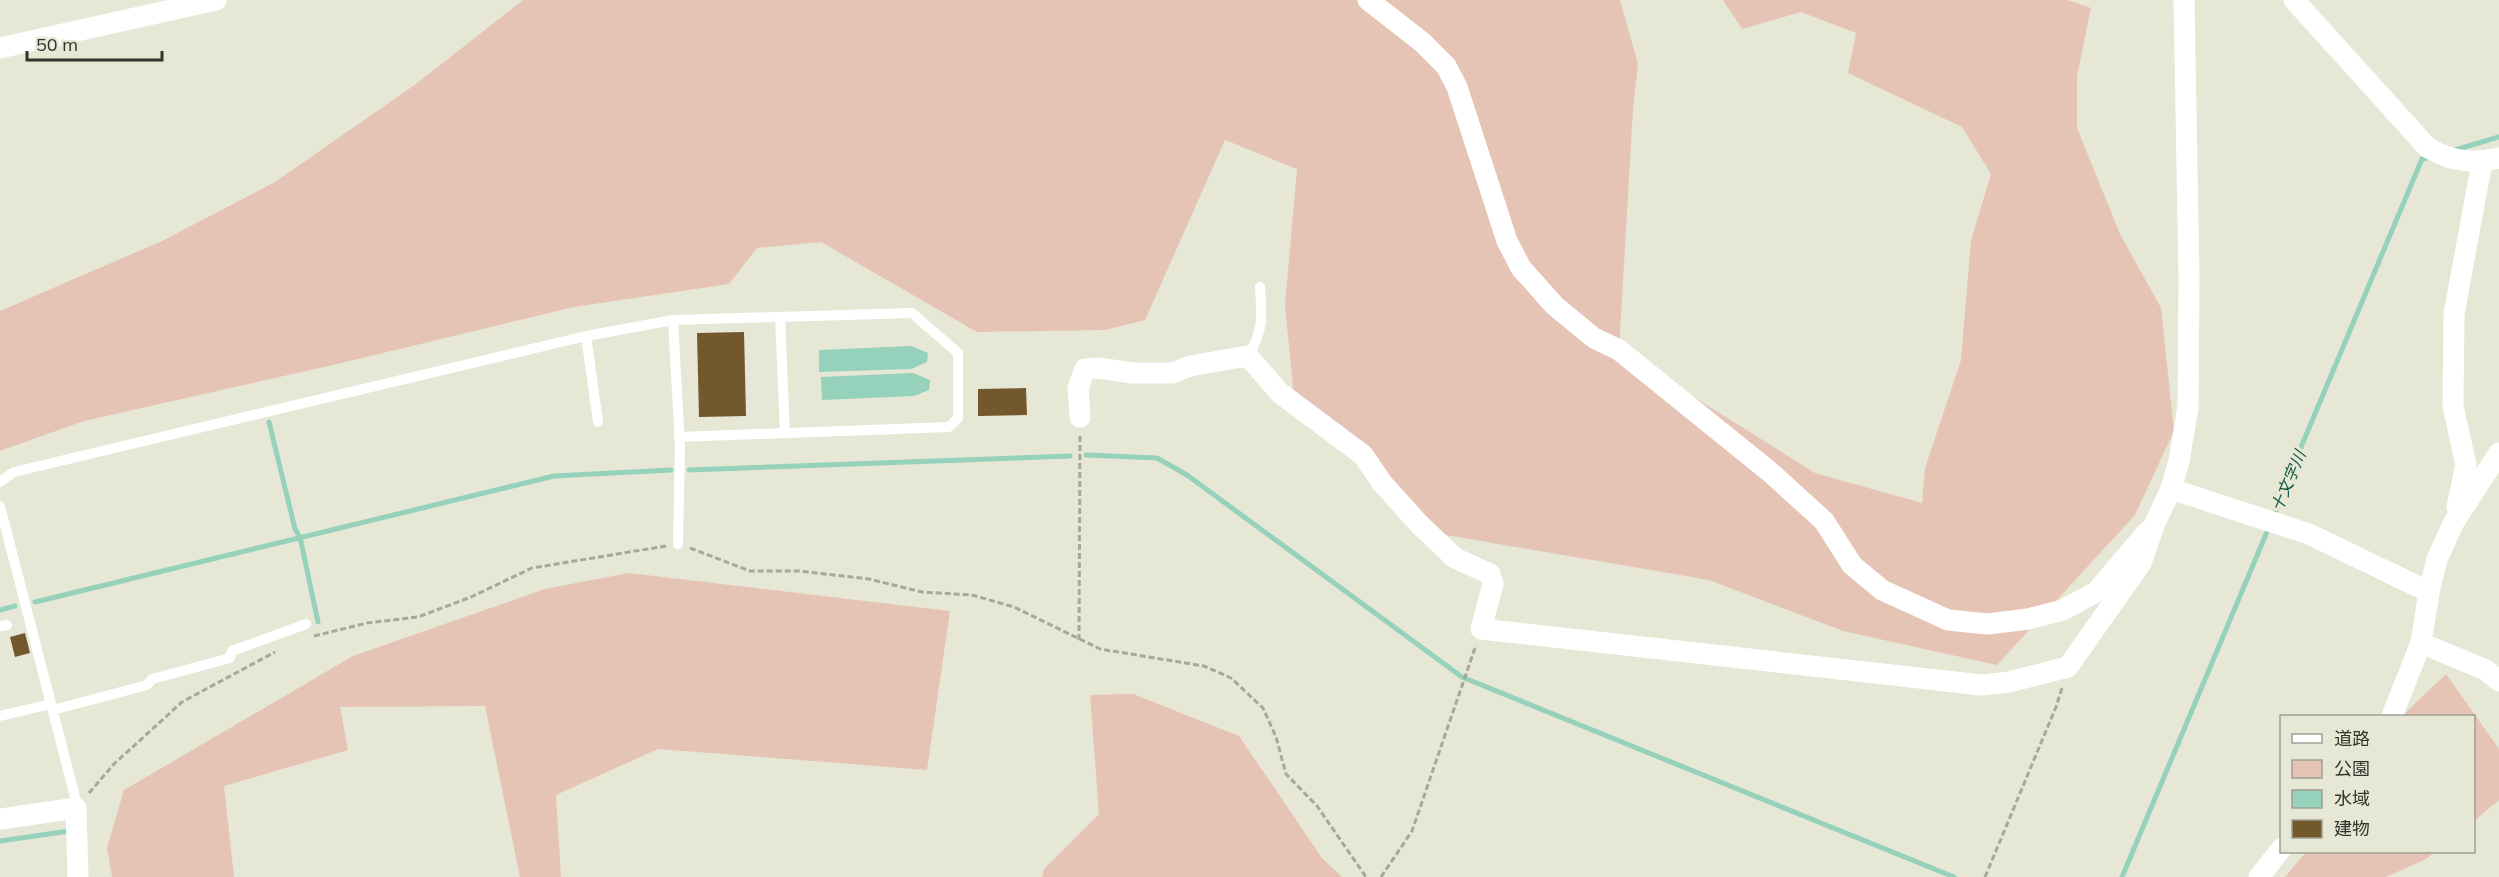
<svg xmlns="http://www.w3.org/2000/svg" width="2499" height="877" font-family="Mulish,'Noto Sans JP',sans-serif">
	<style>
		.green { fill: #e6c4b5 }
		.water { fill: #96d1bb }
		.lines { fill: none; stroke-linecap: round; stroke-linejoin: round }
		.stream { stroke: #96d1bb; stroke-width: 5 }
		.building { fill: #73572d }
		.path { stroke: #a7a79a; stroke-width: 3; stroke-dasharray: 6 3; stroke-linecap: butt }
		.service { stroke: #fff; stroke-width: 10 }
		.minor { stroke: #fff; stroke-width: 21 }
		.labels { text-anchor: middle; stroke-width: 6; stroke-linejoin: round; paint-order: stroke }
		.water-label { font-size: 16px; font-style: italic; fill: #0c5a46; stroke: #e7e7d6 }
	</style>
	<rect width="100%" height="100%" fill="#e7e7d6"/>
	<g class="green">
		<polygon points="523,0 1620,0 1638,64 1633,109 1619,350 1815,473 1922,503 1925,468 1961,360 1971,240 1991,174 1962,127 1848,73 1856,33 1801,12 1742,29 1723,0 2067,0 2091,8 2077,76 2077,128 2120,234 2161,308 2174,431 2135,515 1997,665 1843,631 1709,580 1440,534 1294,398 1285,305 1297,169 1225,140 1145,320 1105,330 977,332 821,242 757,248 729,284 574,307 337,364 84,421 0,451 0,311 162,241 275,182 416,84"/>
		<polygon points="629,573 950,611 927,770 658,749 556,795 561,877 520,877 485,706 340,707 348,750 224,786 234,877 112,877 107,848 124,790 353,656 545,589"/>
		<polygon points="2446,674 2499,749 2499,800 2474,821 2474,716 2402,716"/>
		<polygon points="1133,694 1239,736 1322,858 1342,877 1042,877 1044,869 1099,814 1090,695"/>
		<polygon points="2306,852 2435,852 2426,859 2386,877 2285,877"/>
	</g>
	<g class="water">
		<polygon points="911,346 928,353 927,362 911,369 819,372 819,350"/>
		<polygon points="913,373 930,380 929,390 914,396 822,400 821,377"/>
	</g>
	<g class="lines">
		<g class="stream">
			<polyline points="2455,150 2499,137"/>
			<polyline points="269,422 295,529 300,537 318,622"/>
			<polyline points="1086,455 1157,458 1187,475 1462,677 1954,877"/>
			<polyline points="689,470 1070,456"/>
			<polyline points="2273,519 2288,478 2422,159 2431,157"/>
			<polyline points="35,602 554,476 671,470"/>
			<polyline points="0,610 15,606"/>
			<polyline points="0,841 69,831"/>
			<polyline points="2122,877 2269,527"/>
		</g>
	</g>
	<g class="building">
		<polygon points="744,332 746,416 699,417 697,333"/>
		<polygon points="1026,388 1027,415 978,416 978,389"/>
		<polygon points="25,633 30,653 15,657 10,637"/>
	</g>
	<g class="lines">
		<g class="path">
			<polyline points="690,548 750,571 799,571 869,579 922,592 972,595 1014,607 1100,649 1204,666 1231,678 1263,708 1276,737 1286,774 1317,806 1366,877"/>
			<polyline points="314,636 367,623 418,617 471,597 532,568 666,546"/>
			<polyline points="1079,640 1080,435"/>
			<polyline points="89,793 114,764 182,702 275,652"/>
			<polyline points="1381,877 1412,831 1476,645"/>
			<polyline points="1985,877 2056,707 2062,688"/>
		</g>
		<g class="service">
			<polyline points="780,317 785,433"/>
			<polyline points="673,320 680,446 678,544"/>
			<polyline points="586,336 598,422"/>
			<path d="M1248 356C1264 330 1262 317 1260 287"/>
			<polyline points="0,482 14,472 586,336 673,320 912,313 958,353 958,418 949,427 679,437"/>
			<polyline points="0,506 75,797 76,808"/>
			<polyline points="0,626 7,625"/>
			<polyline points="53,710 147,685 152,679 230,658 232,651 306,624"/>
			<polyline points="0,716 51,704"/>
		</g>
		<g class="minor">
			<polyline points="1368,0 1422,42 1446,66 1457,87 1507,241 1521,268 1555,306 1594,338 1619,350 1770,472 1824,521 1852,565 1882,590 1948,620 1988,624 2028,619 2063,610 2096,592 2148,531"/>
			<path d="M2294 0 2427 147C2449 161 2474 164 2499 158"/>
			<polyline points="0,48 216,0"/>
			<polyline points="1080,417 1078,388 1085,369 1098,368 1133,373 1172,373 1190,366 1248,356 1280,393 1363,455 1383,484 1420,525 1455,558 1490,574 1493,584 1481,629 1982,685 2009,682 2068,667 2141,563 2155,523 2171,489 2179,461 2188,407 2189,278 2184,0"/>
			<polyline points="2171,489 2309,534 2429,592 2437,559 2454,522 2499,453"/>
			<polyline points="2457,507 2466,465 2453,406 2454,314 2482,162"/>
			<polyline points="2421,643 2486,670 2499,681"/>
			<polyline points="2392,716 2421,643 2429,592"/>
			<polyline points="0,819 76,808 78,877"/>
			<polyline points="2259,877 2282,848"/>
		</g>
	</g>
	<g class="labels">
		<g class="water-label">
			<text transform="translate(2288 481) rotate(-67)" y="6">十文字川</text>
		</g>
	</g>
	<rect x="2280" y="715" width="195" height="138" fill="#e7e7d6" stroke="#9f9f92" stroke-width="1.5"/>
	<rect x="2292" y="734" width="30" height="9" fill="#ffffff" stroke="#9f9f92" stroke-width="1.5"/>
	<text x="2334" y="745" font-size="18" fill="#33332d">道路</text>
	<rect x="2292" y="760" width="30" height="18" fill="#e6c4b5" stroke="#9f9f92" stroke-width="1.5"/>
	<text x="2334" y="775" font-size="18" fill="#33332d">公園</text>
	<rect x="2292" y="790" width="30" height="18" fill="#96d1bb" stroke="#9f9f92" stroke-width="1.5"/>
	<text x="2334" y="805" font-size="18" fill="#33332d">水域</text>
	<rect x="2292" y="820" width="30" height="18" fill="#73572d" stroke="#9f9f92" stroke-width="1.5"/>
	<text x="2334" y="835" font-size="18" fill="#33332d">建物</text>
	<path d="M27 51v9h135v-9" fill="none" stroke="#33332d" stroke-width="3"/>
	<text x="36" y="51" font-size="18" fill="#33332d" stroke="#e7e7d6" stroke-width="4.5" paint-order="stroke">50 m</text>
</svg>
